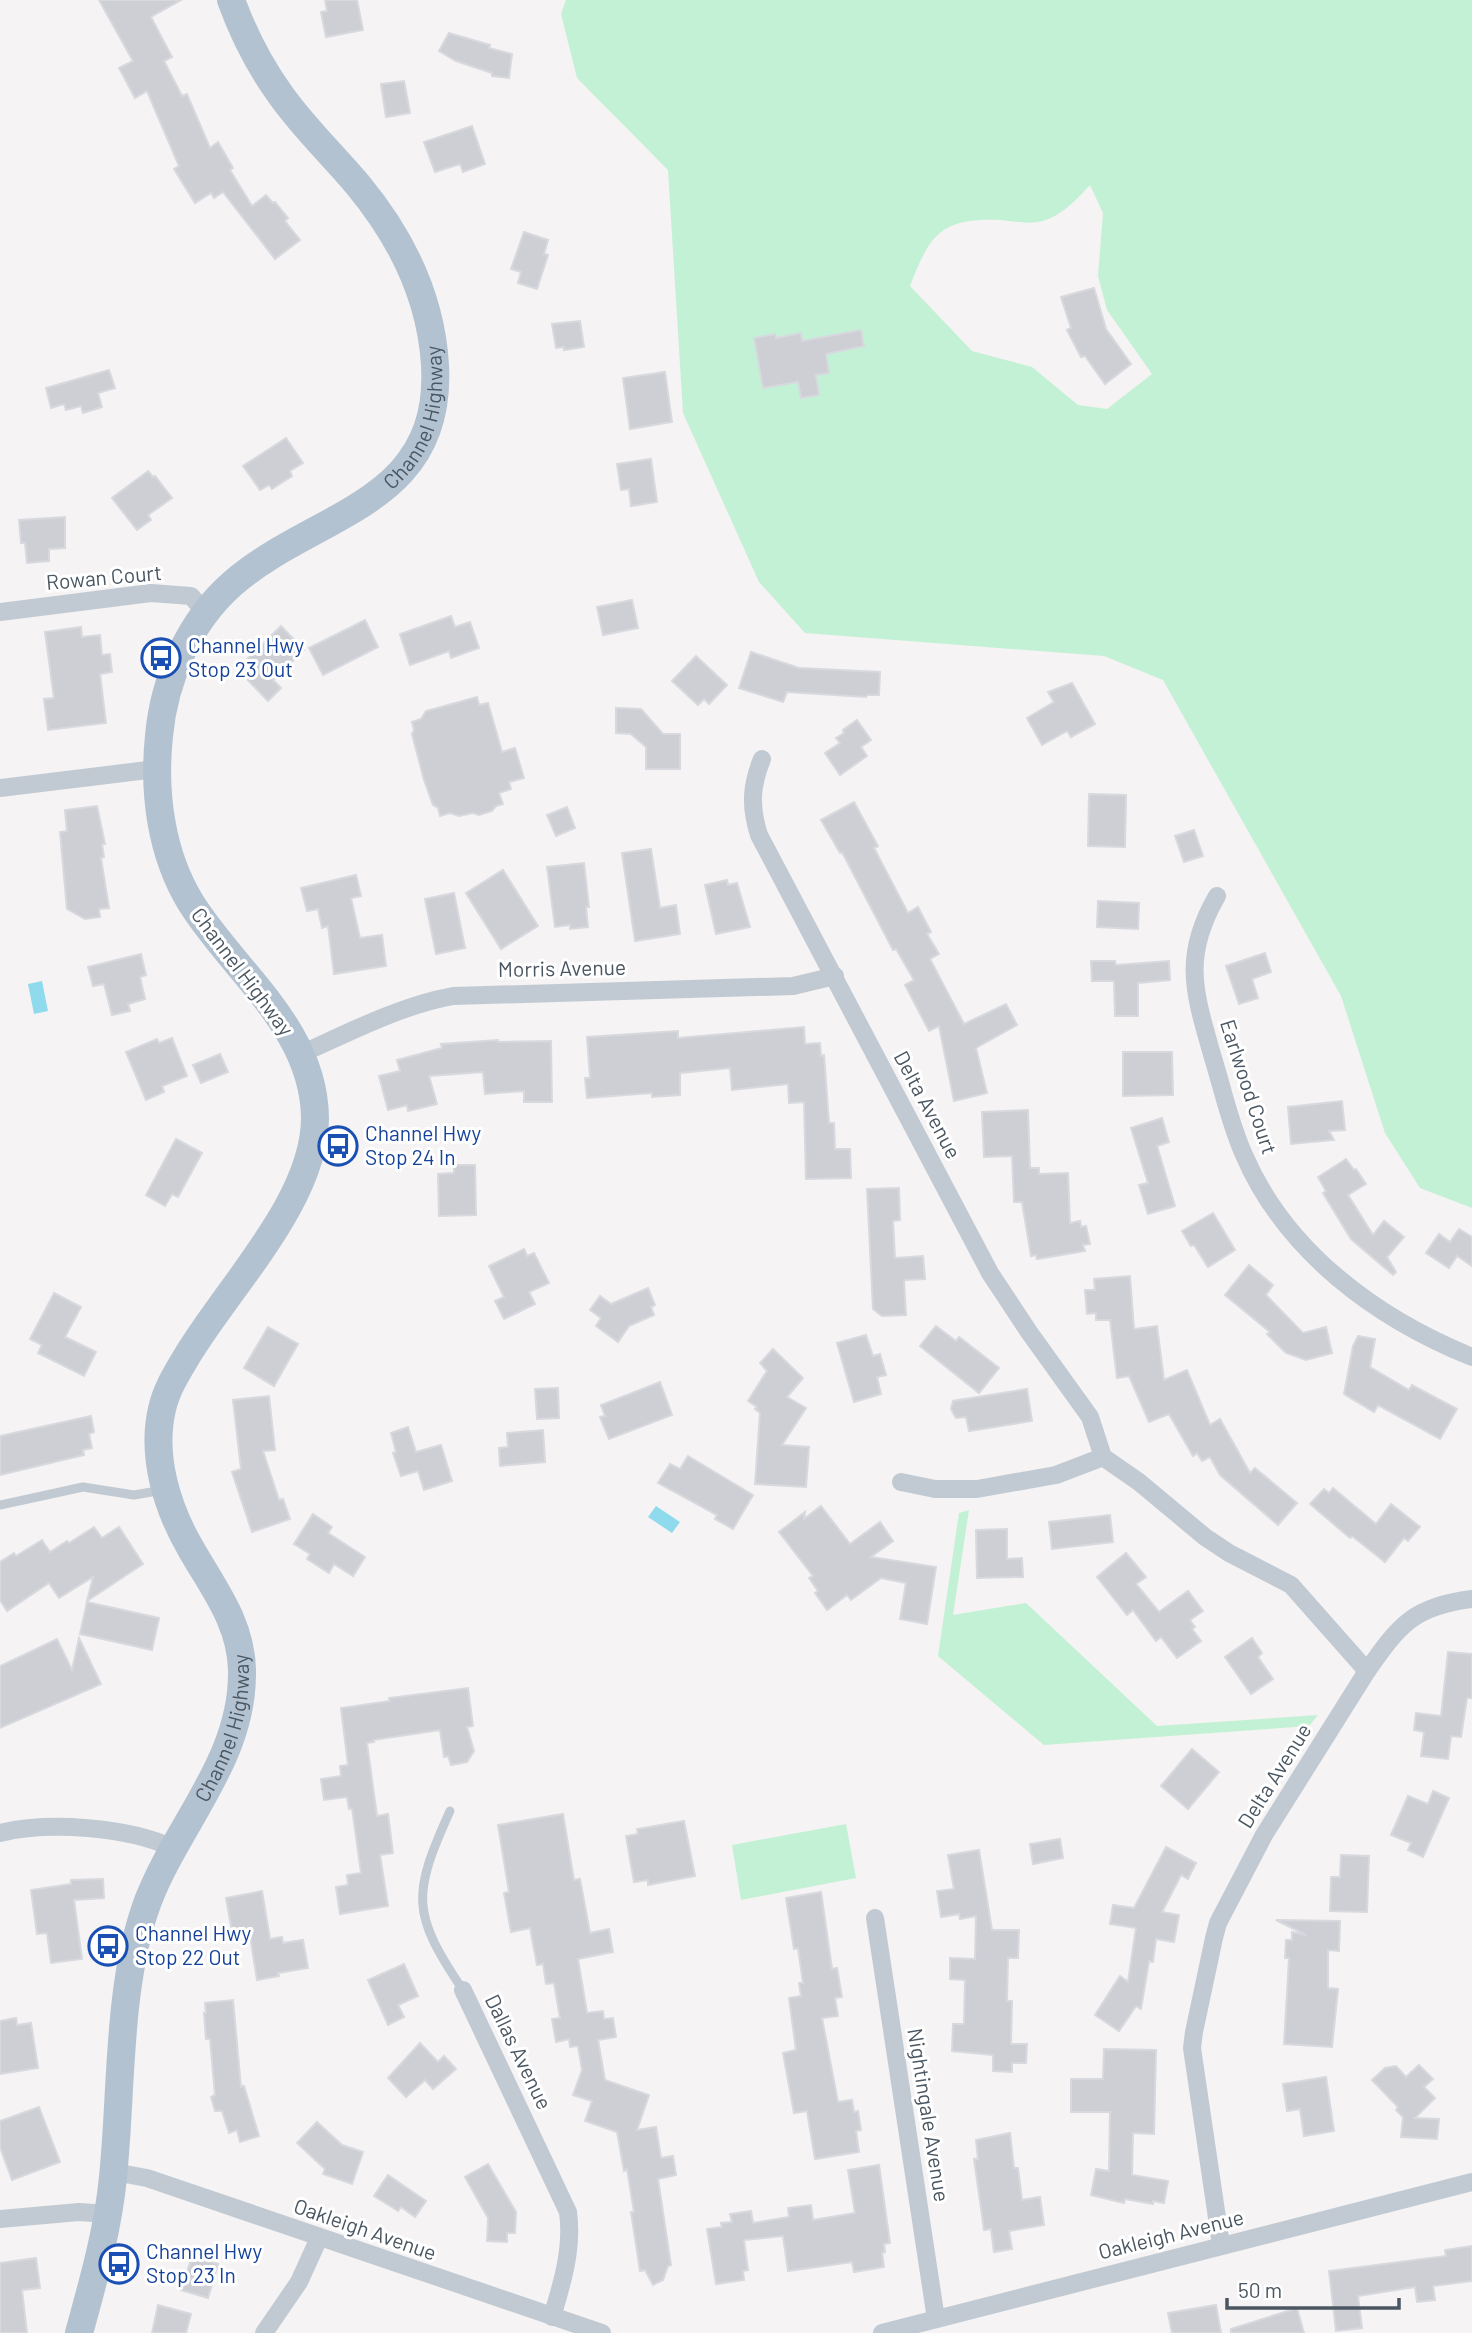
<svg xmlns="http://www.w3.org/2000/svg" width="1472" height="2333" font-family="Barlow,sans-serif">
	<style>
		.green { fill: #c3f1d5; fill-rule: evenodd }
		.water { fill: #90daee }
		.building { fill: #cdcfd5; stroke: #d7d9de; stroke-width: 2 }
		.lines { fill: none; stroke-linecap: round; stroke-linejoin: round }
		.service { stroke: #c1cad2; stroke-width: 9 }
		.minor { stroke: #c1cad2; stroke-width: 18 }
		.primary { stroke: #b3c2d1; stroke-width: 28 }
		.labels { text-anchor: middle; stroke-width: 6; stroke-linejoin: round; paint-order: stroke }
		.street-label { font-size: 21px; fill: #4a5661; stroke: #fff }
		.transit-label { font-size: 21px; fill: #164399; stroke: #fff; text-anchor: start }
	</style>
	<rect width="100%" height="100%" fill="#f5f3f3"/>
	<g class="green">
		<path d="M566 0H1472V1208L1420 1188 1385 1133 1341 996 1163 680 1104 656 805 633 759 582 683 413 668 170 577 78 561 14ZM1090 185 1103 213 1098 276 1107 310 1152 374 1107 409 1078 405 1032 367 972 351 910 286C930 234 941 218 1000 220 1012 221 1026 224 1038 222 1060 218 1076 200 1090 185Z"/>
		<polygon points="969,1510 953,1615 1026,1603 1157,1726 1318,1715 1309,1726 1044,1745 938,1656 959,1513"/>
		<polygon points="846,1824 856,1878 741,1900 732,1845"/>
	</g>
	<g class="water">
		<polygon points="42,981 48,1011 34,1014 28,984"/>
		<polygon points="656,1506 680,1522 672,1533 648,1517"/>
	</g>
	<g class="building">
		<polygon points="99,0 181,0 151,17 172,57 164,61 182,96 187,94 210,148 218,142 233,168 230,170 252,206 266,195 273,203 275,202 288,218 285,221 300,240 275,259 223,192 214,198 211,193 195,203 174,169 179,166 147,91 135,98 119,68 133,61"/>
		<polygon points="325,0 357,0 363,30 326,37 321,12 327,11"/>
		<polygon points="449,33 490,45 489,48 512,54 509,78 492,76 492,73 456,61 439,51"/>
		<polygon points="404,81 410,113 386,117 381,84"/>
		<polygon points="472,126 485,164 463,172 460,164 435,172 424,142"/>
		<polygon points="524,232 548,240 544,254 548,255 537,289 518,283 521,272 511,269"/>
		<polygon points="1094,288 1106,329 1131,364 1105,384 1085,356 1081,357 1067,330 1071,328 1061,297"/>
		<polygon points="580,321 584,347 564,350 564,347 556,348 552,324"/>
		<polygon points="861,330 864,346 826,354 829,373 816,375 819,395 801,398 798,382 763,388 754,338 775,334 776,338 801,333 802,341"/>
		<polygon points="109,370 115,388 98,393 102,407 83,413 81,406 66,410 64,404 51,408 46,388"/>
		<polygon points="665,372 672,422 630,429 623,378"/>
		<polygon points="286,438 303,463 290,471 292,476 272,489 269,485 260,490 243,466"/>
		<polygon points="651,459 657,502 631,506 629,489 621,490 617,464"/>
		<polygon points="148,471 153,477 155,476 172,498 148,515 151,520 137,530 112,498"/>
		<polygon points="65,517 65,548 49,549 49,561 27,563 25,543 21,543 19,520"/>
		<polygon points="632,600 638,628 603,635 597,607"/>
		<polygon points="451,616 455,627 470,622 479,648 451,658 449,651 410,665 400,634"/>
		<polygon points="365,620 378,647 323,675 309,648"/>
		<polygon points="281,626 304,650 273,680 281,688 268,701 237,669"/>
		<polygon points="81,627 82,637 100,635 102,655 110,654 112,672 100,674 106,723 48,730 44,699 54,698 45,632"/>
		<polygon points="751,652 799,668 880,672 879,695 867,695 866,697 787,692 783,702 739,688"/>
		<polygon points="696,656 727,685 709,704 704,699 698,705 672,681"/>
		<polygon points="1072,683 1095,724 1071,737 1067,731 1042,745 1027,718 1054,702 1048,692"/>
		<polygon points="477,697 479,705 488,703 502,752 515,748 524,778 509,782 511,789 499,793 503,804 496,806 492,811 479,815 473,813 459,816 450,813 440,816 438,808 433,805 424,780 412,734 414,730 412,722 421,719 426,711"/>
		<polygon points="616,708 641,709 663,734 680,734 680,769 646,769 646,747 631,734 616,733"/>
		<polygon points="857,720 871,740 861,747 867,756 840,775 825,753 840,743 836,738 844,733 843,730"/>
		<polygon points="1089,794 1126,795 1125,847 1088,846"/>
		<polygon points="854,802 878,846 874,848 908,913 918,907 931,932 927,934 939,954 930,959 964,1024 1006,1004 1017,1025 976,1048 987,1093 954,1101 939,1026 929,1031 905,985 914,980 896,949 893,950 842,852 840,853 821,820"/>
		<polygon points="97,806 105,844 102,844 104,857 101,858 109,908 99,909 100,917 85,919 67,909 60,832 67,831 65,810"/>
		<polygon points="567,807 575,828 556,836 547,815"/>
		<polygon points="1194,830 1203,856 1184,862 1175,836"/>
		<polygon points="651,849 660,908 676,905 680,934 635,941 622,853"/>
		<polygon points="584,863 589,907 586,907 588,927 570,929 570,925 555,927 547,867"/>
		<polygon points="503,870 538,926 501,949 466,893"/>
		<polygon points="356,875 361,896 351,898 360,938 382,935 386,966 334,974 328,926 322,928 318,909 307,911 301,888"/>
		<polygon points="727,880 728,885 737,883 750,927 716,934 705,885"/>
		<polygon points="454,893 465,948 436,954 425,899"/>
		<polygon points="1098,901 1139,903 1138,929 1097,927"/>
		<polygon points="1265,953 1271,972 1252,979 1258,998 1239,1004 1226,966"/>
		<polygon points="141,954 146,975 140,977 145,999 128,1004 130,1011 112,1015 104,984 93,986 88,967"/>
		<polygon points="1091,961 1115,961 1116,965 1169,961 1170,980 1138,983 1138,1016 1115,1016 1114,981 1092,981"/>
		<polygon points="804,1027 805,1044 820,1043 821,1056 824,1055 829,1123 834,1123 835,1149 850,1149 851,1178 806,1179 804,1102 789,1103 788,1084 732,1090 730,1068 680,1073 680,1095 652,1097 652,1093 587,1098 585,1078 590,1078 587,1037 678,1031 678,1038"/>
		<polygon points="172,1038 187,1076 162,1086 164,1092 146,1100 126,1052 157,1039 159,1043"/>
		<polygon points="498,1040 498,1042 551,1041 552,1102 524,1102 524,1091 485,1094 483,1072 429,1076 437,1104 408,1111 407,1105 388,1110 379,1076 400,1071 397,1060 442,1048 441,1044"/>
		<polygon points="1123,1052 1172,1052 1173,1095 1123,1096"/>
		<polygon points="220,1054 228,1072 201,1083 193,1065"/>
		<polygon points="1342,1101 1345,1130 1329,1131 1334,1140 1291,1144 1288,1107"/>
		<polygon points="1028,1110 1030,1168 1039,1168 1039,1174 1068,1173 1070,1223 1080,1221 1081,1227 1086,1226 1090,1244 1083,1245 1085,1251 1037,1259 1036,1255 1031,1256 1022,1202 1014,1202 1012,1156 984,1157 982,1112"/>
		<polygon points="1162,1118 1169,1142 1157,1146 1175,1206 1148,1214 1139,1185 1148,1183 1131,1128"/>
		<polygon points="176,1139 202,1153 178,1197 172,1194 165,1206 146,1195"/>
		<polygon points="1346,1159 1354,1170 1356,1169 1366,1184 1348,1195 1373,1235 1384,1221 1404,1237 1387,1257 1396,1272 1393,1275 1351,1239 1323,1193 1326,1191 1318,1177"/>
		<polygon points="454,1165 475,1165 476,1215 439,1216 438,1174 454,1173"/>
		<polygon points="899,1188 900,1220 893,1221 895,1258 923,1256 925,1279 904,1280 906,1315 882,1316 873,1309 867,1189"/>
		<polygon points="1213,1213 1235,1250 1208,1267 1194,1245 1191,1246 1182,1231"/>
		<polygon points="1459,1229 1472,1237 1472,1266 1457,1256 1449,1268 1426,1253 1439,1234 1450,1242"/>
		<polygon points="524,1249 527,1256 534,1253 549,1283 529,1292 535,1304 504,1319 495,1301 504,1297 489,1266"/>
		<polygon points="1249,1265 1273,1285 1266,1295 1303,1333 1326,1327 1332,1353 1306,1360 1286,1353 1267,1334 1270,1332 1225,1295"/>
		<polygon points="1130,1276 1134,1329 1157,1326 1164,1380 1187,1370 1210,1425 1220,1419 1250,1473 1255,1468 1297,1503 1278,1525 1220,1475 1210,1457 1202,1461 1197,1453 1193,1456 1169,1414 1149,1422 1129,1376 1117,1378 1110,1320 1096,1320 1096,1313 1087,1314 1085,1290 1095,1290 1094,1279"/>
		<polygon points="648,1288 655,1305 651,1307 654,1315 629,1326 618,1342 596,1326 601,1318 590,1310 600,1296 611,1304"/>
		<polygon points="54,1293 81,1307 65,1337 96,1352 84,1376 38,1353 42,1345 30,1339"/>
		<polygon points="936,1326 956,1341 959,1337 999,1368 979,1393 920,1346"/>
		<polygon points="268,1327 298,1344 274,1386 244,1368"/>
		<polygon points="866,1335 873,1356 880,1354 886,1375 877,1377 881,1394 854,1402 837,1343"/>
		<polygon points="1358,1336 1375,1339 1370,1367 1409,1390 1412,1385 1457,1409 1440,1439 1378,1405 1374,1412 1344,1394 1353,1346"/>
		<polygon points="773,1349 803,1378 787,1397 806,1408 782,1445 809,1447 806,1487 755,1484 760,1413 755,1409 757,1407 748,1401 767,1371 760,1363"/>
		<polygon points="660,1382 672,1415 609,1439 600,1417 605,1416 601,1405"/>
		<polygon points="558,1388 559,1418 537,1419 535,1389"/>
		<polygon points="1027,1389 1032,1421 969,1431 966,1417 956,1418 951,1409 953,1401"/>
		<polygon points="269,1396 275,1450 263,1451 279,1500 283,1499 290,1519 252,1532 232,1472 241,1469 233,1400"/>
		<polygon points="91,1416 94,1432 89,1434 92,1448 83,1450 84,1455 0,1475 0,1436"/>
		<polygon points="408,1427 416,1452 441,1445 452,1481 424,1490 418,1471 401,1476 393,1453 396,1452 391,1433"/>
		<polygon points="543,1430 545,1462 500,1466 499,1448 508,1447 507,1433"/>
		<polygon points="688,1456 753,1495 733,1529 715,1519 717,1515 658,1483 670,1464 680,1469"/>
		<polygon points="1333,1488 1376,1524 1391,1504 1420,1527 1408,1541 1404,1538 1385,1562 1352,1536 1350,1538 1310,1504 1324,1489 1329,1493"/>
		<polygon points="821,1506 850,1544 880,1522 893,1541 871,1557 936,1567 927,1624 900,1619 906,1583 881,1578 851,1600 847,1595 827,1610 815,1593 818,1591 809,1578 813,1576 779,1532 805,1512 804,1519"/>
		<polygon points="313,1514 332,1527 328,1533 365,1557 353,1576 334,1564 329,1573 307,1559 310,1554 294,1544"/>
		<polygon points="1110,1515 1113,1542 1052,1549 1049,1522"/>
		<polygon points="94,1527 102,1538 119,1527 143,1564 87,1601 93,1577 59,1598 49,1583 7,1611 0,1600 0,1562 14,1553 16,1556 42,1540 50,1552 67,1541 69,1543"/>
		<polygon points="1007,1529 1007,1559 1022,1558 1023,1577 977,1578 976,1530"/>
		<polygon points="1126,1553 1146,1577 1136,1584 1159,1612 1188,1591 1203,1611 1190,1620 1195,1627 1192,1629 1201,1641 1177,1658 1161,1637 1156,1641 1133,1610 1127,1615 1097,1577"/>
		<polygon points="87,1602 159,1618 152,1650 80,1634"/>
		<polygon points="79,1638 101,1684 0,1728 0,1666 57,1639 72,1670"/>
		<polygon points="1252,1638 1262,1653 1258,1657 1273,1679 1251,1694 1225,1657"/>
		<polygon points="1448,1652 1472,1654 1472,1698 1467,1698 1461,1737 1451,1736 1448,1759 1421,1756 1424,1732 1414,1730 1416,1713 1441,1716"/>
		<polygon points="468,1688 473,1726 467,1727 474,1751 467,1762 451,1765 448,1756 444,1757 440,1730 373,1740 374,1742 367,1743 377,1816 388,1814 393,1853 380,1855 388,1906 340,1914 336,1887 348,1885 347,1875 361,1873 352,1808 349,1809 347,1797 324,1800 321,1779 341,1776 340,1766 348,1765 341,1708 390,1701 389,1698"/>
		<polygon points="1192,1749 1219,1772 1188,1809 1161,1786"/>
		<polygon points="1433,1791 1449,1798 1423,1857 1408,1850 1411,1843 1391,1835 1408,1796 1428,1804"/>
		<polygon points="563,1814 574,1880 580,1879 590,1933 609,1929 613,1952 578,1959 587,2013 603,2011 604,2019 613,2018 616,2037 598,2040 605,2080 649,2095 637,2130 656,2127 661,2158 673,2156 676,2175 658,2179 671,2265 668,2266 663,2280 653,2285 645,2270 640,2271 631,2212 634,2212 627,2169 624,2171 617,2132 585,2121 592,2101 573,2095 582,2070 578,2046 570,2047 569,2039 556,2042 552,2019 560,2018 554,1983 546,1984 543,1964 537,1965 530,1928 511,1932 504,1893 509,1892 498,1825"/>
		<polygon points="684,1821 695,1876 648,1885 648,1880 634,1882 626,1836 638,1834 637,1829"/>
		<polygon points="1060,1839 1063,1858 1033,1864 1030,1844"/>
		<polygon points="1166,1847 1196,1863 1188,1879 1181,1875 1162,1912 1179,1915 1174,1942 1156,1939 1153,1962 1149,1961 1141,2009 1136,2006 1119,2031 1095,2015 1120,1976 1128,1982 1136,1928 1110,1924 1113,1905 1134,1908"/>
		<polygon points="979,1850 992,1930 1019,1930 1018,1958 1008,1958 1007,2001 1012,2001 1011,2044 1027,2044 1026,2063 1012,2063 1012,2072 993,2071 993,2055 952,2051 953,2024 964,2024 965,1980 950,1979 950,1958 975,1959 976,1916 960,1919 959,1914 941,1917 937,1891 954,1889 948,1855"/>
		<polygon points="1341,1855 1369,1856 1367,1912 1330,1911 1331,1877 1340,1877"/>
		<polygon points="103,1879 104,1898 74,1900 82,1959 51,1963 47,1933 37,1934 31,1890 71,1884 71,1880"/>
		<polygon points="262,1891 270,1939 282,1937 283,1943 303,1940 308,1968 278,1973 279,1976 257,1980 249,1929 232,1932 226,1898"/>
		<polygon points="821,1892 832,1969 837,1968 842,1997 835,1998 838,2016 822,2018 838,2102 852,2100 854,2112 858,2111 861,2130 856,2131 859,2152 815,2159 807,2111 794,2113 783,2053 796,2050 789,1998 801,1996 799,1983 803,1983 798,1948 794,1949 786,1898"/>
		<polygon points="1276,1920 1340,1921 1339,1951 1328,1950 1328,1988 1338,1989 1332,2047 1284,2044 1289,1958 1285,1958 1286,1940 1292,1940 1292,1932 1306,1935"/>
		<polygon points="404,1964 418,1996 398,2005 404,2017 388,2025 368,1980"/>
		<polygon points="233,2000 241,2087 244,2086 259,2136 240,2142 237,2130 229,2133 222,2111 215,2111 211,2097 215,2095 210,2039 206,2039 204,2013 206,2013 205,2003"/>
		<polygon points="16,2018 17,2025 31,2023 38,2068 0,2074 0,2021"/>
		<polygon points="420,2043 438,2062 444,2056 456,2069 433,2089 425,2080 406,2097 388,2078"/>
		<polygon points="1104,2049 1156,2050 1154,2134 1133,2133 1132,2175 1168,2181 1164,2203 1153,2201 1153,2204 1125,2199 1124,2203 1091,2195 1096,2169 1109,2171 1110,2112 1071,2112 1071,2079 1103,2079"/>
		<polygon points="1419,2065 1433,2079 1424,2087 1435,2098 1415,2118 1439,2119 1437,2139 1401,2137 1403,2117 1396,2110 1398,2107 1372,2080 1385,2068 1396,2066 1406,2077"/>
		<polygon points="1326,2077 1334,2131 1304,2136 1300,2109 1287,2111 1283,2084"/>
		<polygon points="39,2107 60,2162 12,2180 0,2147 0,2121"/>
		<polygon points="317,2122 342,2145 363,2152 352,2184 323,2174 325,2169 297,2143"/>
		<polygon points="1010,2133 1014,2168 1018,2168 1022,2200 1040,2197 1044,2225 1009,2231 1012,2249 994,2252 991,2229 984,2230 974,2159 978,2159 976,2140"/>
		<polygon points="488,2164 516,2212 515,2233 507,2233 507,2242 487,2241 488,2218 465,2177"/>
		<polygon points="879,2165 890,2243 884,2244 885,2252 882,2253 884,2267 854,2272 852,2262 788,2271 783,2236 744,2240 748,2270 743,2271 744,2280 716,2284 707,2229 722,2227 721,2223 732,2222 730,2214 751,2211 753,2223 789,2217 788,2208 811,2205 813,2220 855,2213 848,2170"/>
		<polygon points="388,2175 426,2201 415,2217 401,2207 398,2211 374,2196"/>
		<polygon points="1472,2246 1472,2281 1433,2286 1435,2300 1417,2302 1415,2287 1358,2296 1362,2328 1336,2331 1329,2271 1446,2256 1445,2250"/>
		<polygon points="192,2257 218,2264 208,2298 181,2290"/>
		<polygon points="36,2258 40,2288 22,2290 27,2333 0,2333 0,2263"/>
		<polygon points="158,2305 191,2314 186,2333 152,2333"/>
		<polygon points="1216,2305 1221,2333 1172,2333 1168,2313"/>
		<polygon points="1297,2308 1304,2333 1231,2333 1231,2329"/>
	</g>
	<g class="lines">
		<g class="service">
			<polyline points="0,1505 83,1487 134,1495 163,1490"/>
			<path d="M450 1811C412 1895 411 1913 463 1990"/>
		</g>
		<g class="minor">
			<polyline points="0,612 151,593 191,596 206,613"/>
			<path d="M762 759C751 786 750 807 759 835L990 1273 1029 1332 1090 1417 1103 1457 1139 1482 1205 1537 1229 1553 1291 1585 1367 1671 1264 1835 1218 1923 1214 1938 1194 2032 1192 2048 1221 2245"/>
			<polyline points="0,788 156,769"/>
			<path d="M1217 896C1181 958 1195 994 1213 1058 1223 1090 1230 1124 1244 1155 1286 1252 1376 1318 1472 1357"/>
			<path d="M301 1054C350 1032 399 1006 453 996L793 986 835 976"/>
			<polyline points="901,1482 935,1489 977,1489 1056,1475 1103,1457"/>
			<path d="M1367 1671C1399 1625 1414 1606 1472 1599"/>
			<path d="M0 1833C49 1821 128 1827 173 1848"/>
			<polyline points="875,1918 936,2319"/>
			<path d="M463 1990 568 2212C573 2248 562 2284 552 2317"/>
			<polyline points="114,2172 147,2178 602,2333"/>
			<polyline points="0,2219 79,2212 109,2214"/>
			<polyline points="264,2333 299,2282 319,2238"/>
			<polyline points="882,2333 1472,2182"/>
		</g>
		<path class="primary" id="s1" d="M79 2333C93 2282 108 2230 113 2177 122 2089 117 1984 148 1901 178 1823 244 1758 242 1670 241 1622 213 1588 191 1549 167 1508 151 1456 162 1409 166 1391 175 1376 184 1361 225 1290 315 1202 315 1118 314 1028 235 973 191 903 161 854 153 793 159 736 164 680 189 622 232 584 314 512 443 506 435 365 431 296 401 237 358 185 332 154 303 127 280 94 259 65 243 33 231 0"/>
	</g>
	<defs>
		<g id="bus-ring" transform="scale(2.0125)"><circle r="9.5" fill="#fff" stroke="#1a4fb4" stroke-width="1.5"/><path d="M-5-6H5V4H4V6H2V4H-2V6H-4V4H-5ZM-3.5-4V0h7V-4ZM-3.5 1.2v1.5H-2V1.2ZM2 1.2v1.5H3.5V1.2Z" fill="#1a4fb4"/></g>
	</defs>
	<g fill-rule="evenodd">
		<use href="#bus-ring" x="161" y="658"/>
		<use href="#bus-ring" x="338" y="1146"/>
		<use href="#bus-ring" x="108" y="1946"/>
		<use href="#bus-ring" x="119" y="2264"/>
	</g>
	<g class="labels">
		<g class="street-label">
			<text dy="7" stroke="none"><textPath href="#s1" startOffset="2163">Channel Highway</textPath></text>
			<text transform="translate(104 578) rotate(-5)" y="7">Rowan Court</text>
			<text transform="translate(562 969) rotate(-1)" y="7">Morris Avenue</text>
			<text transform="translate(242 972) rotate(53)" y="7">Channel Highway</text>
			<text transform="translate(1248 1087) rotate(72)" y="7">Earlwood Court</text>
			<text transform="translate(927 1105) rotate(62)" y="7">Delta Avenue</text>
			<text dy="7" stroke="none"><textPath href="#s1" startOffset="630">Channel Highway</textPath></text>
			<text transform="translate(1275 1776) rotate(-58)" y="7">Delta Avenue</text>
			<text transform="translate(518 2052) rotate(64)" y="7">Dallas Avenue</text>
			<text transform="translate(928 2115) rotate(81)" y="7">Nightingale Avenue</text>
			<text transform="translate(365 2230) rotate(19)" y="7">Oakleigh Avenue</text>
			<text transform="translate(1171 2235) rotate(-14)" y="7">Oakleigh Avenue</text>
		</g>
		<g class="transit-label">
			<text x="188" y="653">Channel Hwy<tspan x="188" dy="24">Stop 23 Out</tspan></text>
			<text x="365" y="1141">Channel Hwy<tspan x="365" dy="24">Stop 24 In</tspan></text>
			<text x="135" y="1941">Channel Hwy<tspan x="135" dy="24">Stop 22 Out</tspan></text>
			<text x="146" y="2259">Channel Hwy<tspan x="146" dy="24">Stop 23 In</tspan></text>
		</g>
	</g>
	<path d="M1227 2298v10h172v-10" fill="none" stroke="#4a5661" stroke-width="3.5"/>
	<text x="1238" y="2298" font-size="21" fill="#4a5661" stroke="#ffffff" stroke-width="5" paint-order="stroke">50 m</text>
</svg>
